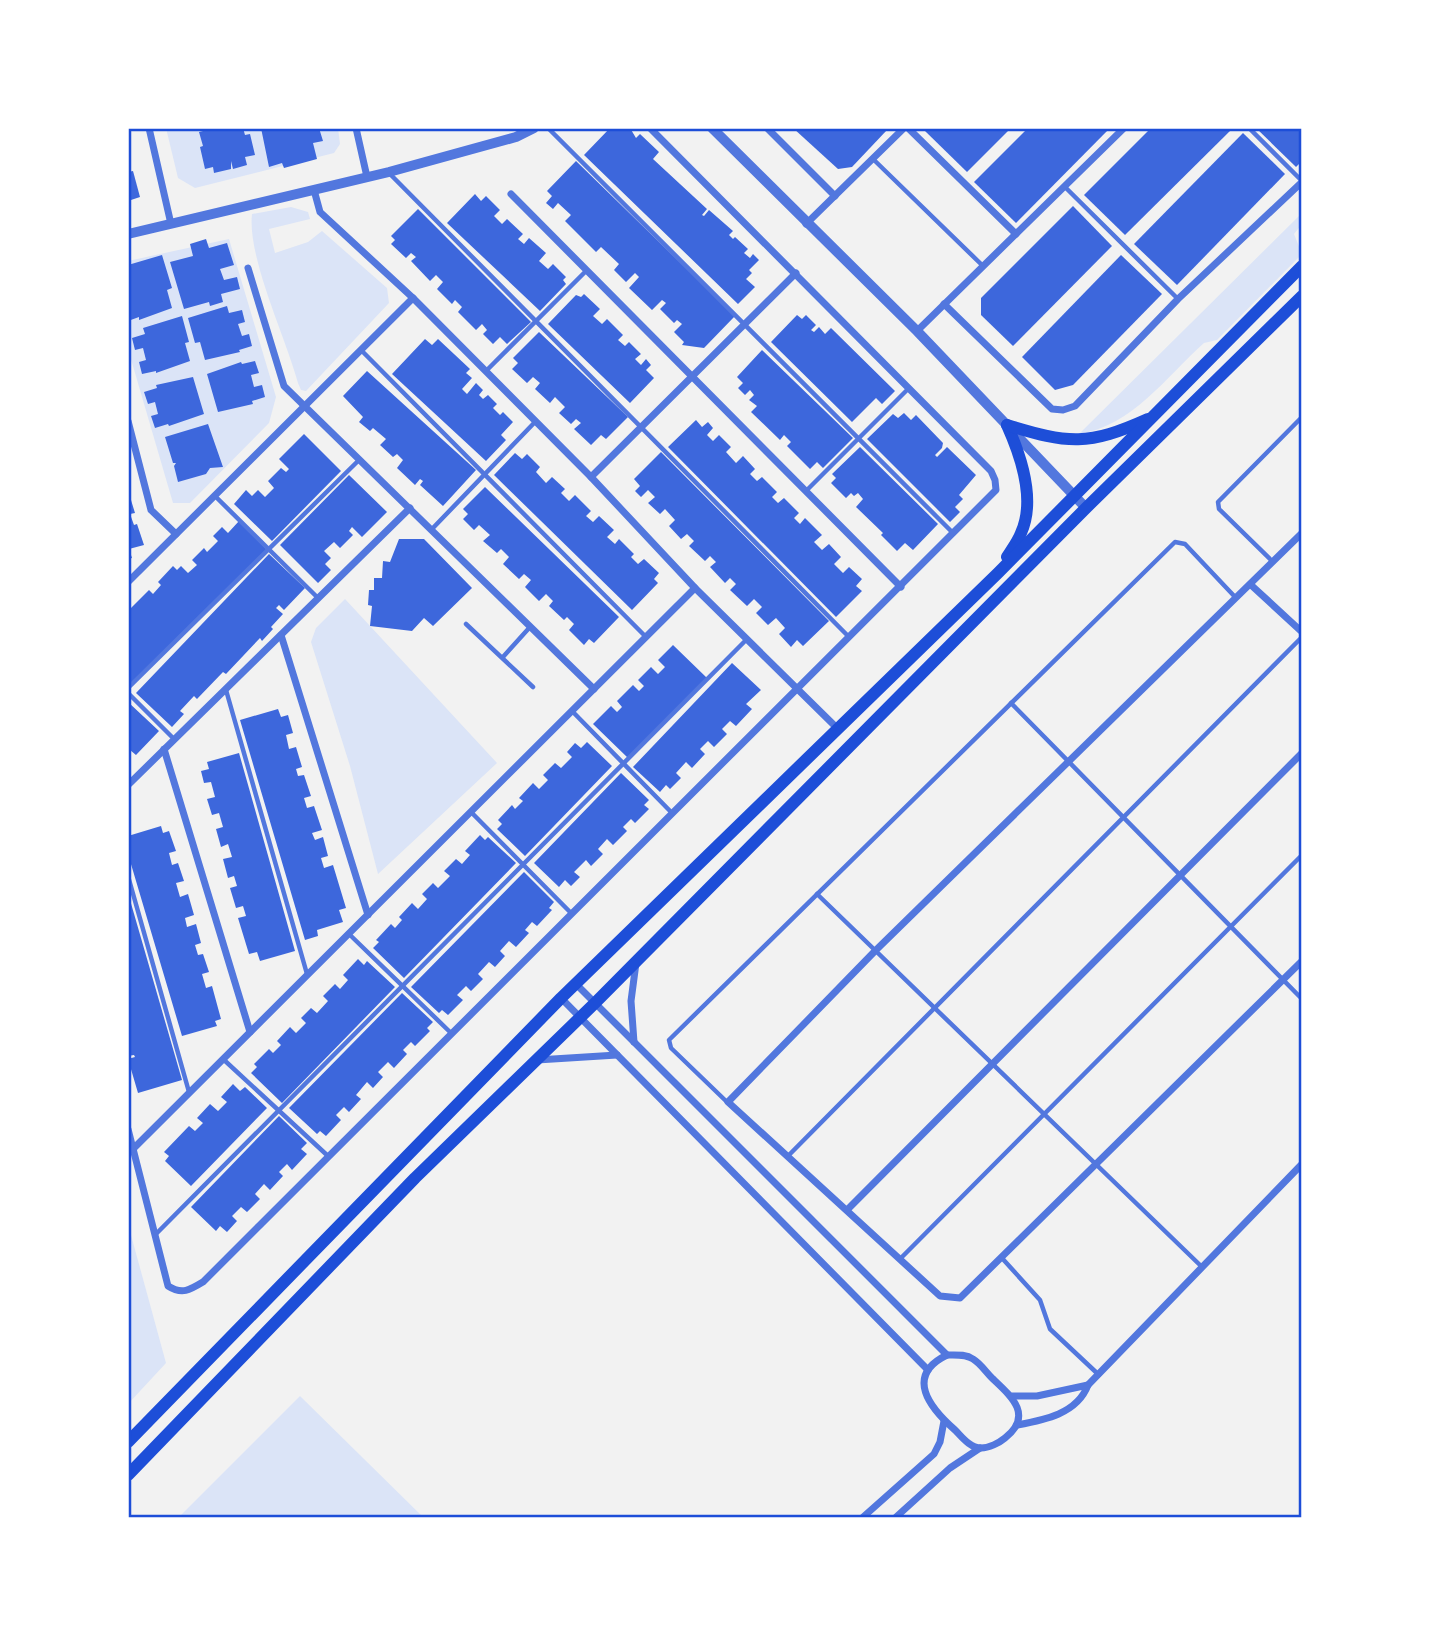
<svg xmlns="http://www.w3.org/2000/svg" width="1430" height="1646" font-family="'Titillium Web',sans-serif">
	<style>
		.green { fill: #dbe4f7 }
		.building { fill: #3d67dc }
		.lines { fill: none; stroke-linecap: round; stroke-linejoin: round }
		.service { stroke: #5277de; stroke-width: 4.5 }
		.minor { stroke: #5277de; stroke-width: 7 }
		.tertiary { stroke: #5277de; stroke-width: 10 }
		.secondary { stroke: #1d4ed8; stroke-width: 12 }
		.neatline { fill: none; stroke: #1d4ed8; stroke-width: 2.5 }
	</style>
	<rect width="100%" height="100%" fill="#f2f2f2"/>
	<g class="green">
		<polygon points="166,128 338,128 340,144 334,153 195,188 178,178"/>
		<path d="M291 207 308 212 310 219 269 229 275 253 308 242 322 231 387 288 389 303 306 391 301 390 298 383C286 338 247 257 252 214Z"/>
		<path d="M1302 213V224L1294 234 1302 254 1217 340 1204 343C1166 377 1132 426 1079 434Z"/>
		<polygon points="229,239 276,397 269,423 190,503 173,503 128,349 128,261"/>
		<polygon points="345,599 497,763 378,874 350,766 311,642 316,628"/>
		<polygon points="128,1224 166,1363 128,1404"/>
		<polygon points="300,1396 424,1518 178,1518"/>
	</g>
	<g class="building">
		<polygon points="215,128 243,128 245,135 250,134 255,155 245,157 247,165 233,169 231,161 231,169 214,173 213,167 205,169 200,147 203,146 199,132"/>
		<polygon points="261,128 319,128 323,141 313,143 317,159 284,168 282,163 269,167"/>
		<polygon points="610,128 630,128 636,138 640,134 659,152 653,159 707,209 702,215 704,216 709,210 733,231 729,235 733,239 735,237 748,249 744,253 750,258 753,254 759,260 749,270 752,273 746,279 755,287 738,304 584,155"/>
		<polygon points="793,128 884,128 887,130 852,167 838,169"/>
		<polygon points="929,128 1011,128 967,172 925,131"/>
		<polygon points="1028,128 1110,128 1016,223 974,182"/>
		<polygon points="1151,128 1233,128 1125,235 1084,195"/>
		<polygon points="1256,128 1302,128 1302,161 1296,167"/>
		<polygon points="1243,133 1285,174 1177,285 1134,244"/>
		<polygon points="576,161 735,316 704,348 682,345 684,342 674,332 682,324 677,320 674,323 660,309 666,303 662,300 652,310 629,288 639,277 635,273 626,282 614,270 619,264 601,247 596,252 565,221 571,215 558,203 553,209 546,203 552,196 547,191"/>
		<polygon points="133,171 140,197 128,201 128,172"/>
		<polygon points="475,194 481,201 486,196 500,210 494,216 502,224 507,219 523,234 518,239 524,244 529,238 546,253 539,261 548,269 553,264 566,277 563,280 566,284 540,311 447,223"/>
		<polygon points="1073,206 1112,246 1013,346 981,315 981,298"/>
		<polygon points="418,209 531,322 507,344 500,337 493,344 483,334 487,330 482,324 476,330 458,312 462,307 455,300 452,304 437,289 443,282 436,275 430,281 411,261 416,257 411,253 406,258 391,244 395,240 391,236"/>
		<polygon points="206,239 209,248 227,243 234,265 220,269 224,280 237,277 240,289 221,294 223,302 210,306 209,302 184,309 170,262 193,256 190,244"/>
		<polygon points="162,255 172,288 167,290 172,308 139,320 139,317 128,321 128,265"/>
		<polygon points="1121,255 1162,294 1073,385 1055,390 1022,357"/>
		<polygon points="584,294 600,309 593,316 602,324 607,319 623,335 618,340 625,346 629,342 641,354 635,359 641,365 646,359 651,365 646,370 654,378 630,403 548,324 576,295 581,297"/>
		<polygon points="227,306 229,313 242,310 245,322 238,324 242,336 249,334 252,346 239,350 240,352 205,360 200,342 195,343 188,318"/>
		<polygon points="797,315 802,319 806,315 816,325 811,330 814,332 819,327 825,334 831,328 895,391 882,404 876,398 852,422 771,342"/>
		<polygon points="182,316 189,342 185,343 190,361 156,373 156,371 142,374 139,362 146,360 143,348 135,350 132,338 145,334 143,328"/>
		<polygon points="539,332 628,417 606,439 601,435 591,445 574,429 581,423 576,419 571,424 559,413 565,407 555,397 550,403 535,389 540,383 533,377 527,383 512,369 518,363 513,358"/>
		<polygon points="425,339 432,345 438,339 470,369 466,373 472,378 462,389 467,394 476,383 483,390 479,395 483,399 488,395 497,404 493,408 500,415 503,412 513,422 501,435 506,440 486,461 392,374"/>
		<polygon points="762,350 853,438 823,468 817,462 810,469 787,446 791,442 784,435 780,440 751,412 757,406 749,400 754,395 750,390 745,395 738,388 743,383 737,377"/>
		<polygon points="255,361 259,373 251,375 254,387 262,385 265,397 252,401 253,404 218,412 207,374 241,362 242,364"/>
		<polygon points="367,371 476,470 443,506 420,485 423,481 420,479 415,485 397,468 403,460 397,454 393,457 380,445 386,439 373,428 370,431 359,422 363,417 343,396"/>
		<polygon points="193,377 204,414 169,426 168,424 155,428 151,416 158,414 155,402 148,404 144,392 157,388 156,385"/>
		<polygon points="904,413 911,420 916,415 943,443 942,448 935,455 937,457 947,447 976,475 959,495 963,499 955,507 960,512 950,522 867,439 893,414 898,418"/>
		<polygon points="696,420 702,427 708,422 713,428 707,435 713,441 719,435 731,447 726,452 736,463 743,456 755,469 750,474 757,481 762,477 777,492 772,497 778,503 784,498 799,513 794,518 800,524 805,518 822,535 814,542 822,550 829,544 841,557 834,564 843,573 849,567 862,579 856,586 862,591 836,617 668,447"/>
		<polygon points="208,424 223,467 210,468 206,474 178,482 174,466 176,463 173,463 165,437"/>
		<polygon points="304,434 341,471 272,541 234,504 246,490 252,496 258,490 265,497 274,488 268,481 281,468 286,472 289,469 279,459"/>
		<polygon points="860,447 938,524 913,550 905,543 897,551 881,535 883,533 856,507 863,499 858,493 854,496 851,493 846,498 831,483 836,478 832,474"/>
		<polygon points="661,452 829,621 803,646 797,640 791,647 779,634 785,628 776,618 768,625 756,613 762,607 754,599 747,606 730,590 736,584 730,578 725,583 710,567 716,562 710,556 705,561 689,546 694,541 687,534 681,539 669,526 675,520 665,509 660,514 648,503 655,497 648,490 641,497 635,491 640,486 634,479"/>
		<polygon points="515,453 522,459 527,454 540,467 536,472 546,483 552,477 565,489 561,493 569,501 575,495 591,511 586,516 593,522 599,516 614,530 607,537 615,544 619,539 634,554 631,557 638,564 644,559 659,573 654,579 658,583 632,610 494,475"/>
		<polygon points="349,475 387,512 362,537 352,527 349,531 353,535 340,548 334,542 324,551 331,558 325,564 331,570 318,583 280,545"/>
		<polygon points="485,487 619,617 594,643 589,639 584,645 569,630 574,624 567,617 564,620 549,606 553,601 546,594 539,601 525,587 531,580 524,574 519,579 503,564 509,557 501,549 497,553 483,541 490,535 479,525 474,530 463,519 468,514 463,509"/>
		<polygon points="131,500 135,513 130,514 134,525 137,524 144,545 129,549 132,558 128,559 128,501"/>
		<polygon points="239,521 267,550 128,687 128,611 149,590 153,594 161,585 158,582 173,566 177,570 181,566 188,573 197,565 192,560 204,548 207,552 218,541 213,536 222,527 228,533"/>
		<polygon points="399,539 424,539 472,588 433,626 424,618 412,631 370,626 372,606 368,605 369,590 374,590 374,578 382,578 383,561 390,562"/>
		<polygon points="269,554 305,588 284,610 279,605 276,608 283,614 271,627 273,629 262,641 260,638 226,674 223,672 197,699 194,696 180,711 184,714 172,727 136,693"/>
		<polygon points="673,645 707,678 628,758 593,724 611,706 617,712 622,707 617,701 633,685 639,691 644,686 638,680 651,667 658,674 665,667 658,660"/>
		<polygon points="732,663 761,690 746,704 752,709 736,726 730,721 722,729 727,734 714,747 708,741 700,749 705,754 692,768 686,762 676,773 681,778 670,789 666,785 660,792 633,767"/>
		<polygon points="128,702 159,731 136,755 130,750 128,752"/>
		<polygon points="278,709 281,717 288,715 293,733 286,735 289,749 296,747 302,767 296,769 298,776 304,775 311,796 304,798 307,808 314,806 322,830 312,833 315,840 323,837 328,856 321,858 324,868 333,865 346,908 339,910 343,922 317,930 318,936 305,940 240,720"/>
		<polygon points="587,742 612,766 525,856 497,829 502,824 498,820 512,805 515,809 523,801 519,798 533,783 539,789 548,780 543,775 555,763 561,768 572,757 567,752 575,743 581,748"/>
		<polygon points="239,753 295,951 260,961 257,952 249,954 238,918 246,916 243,906 236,908 230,888 237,886 234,876 228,878 223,859 232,857 228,844 221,847 216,829 223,827 219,813 212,815 207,799 215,797 211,782 204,783 201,771 209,769 207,762"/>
		<polygon points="621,773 649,800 644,805 649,809 635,823 631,819 623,827 627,831 613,845 607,839 598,849 603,854 591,866 586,860 574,872 580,877 571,886 565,880 559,887 534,863"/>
		<polygon points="161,826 163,833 169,831 176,851 169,853 172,865 178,863 184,881 176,883 180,897 188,894 194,915 185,918 187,927 196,924 201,943 195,945 198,955 203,954 209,972 202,974 206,988 212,986 221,1019 215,1021 217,1026 182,1036 128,854 128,836"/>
		<polygon points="480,835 485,840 488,837 516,863 404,978 373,948 379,942 376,940 391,924 395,928 402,920 399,917 412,903 418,909 427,899 422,894 433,883 438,888 450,876 444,871 456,859 462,864 470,855 465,851"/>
		<polygon points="524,872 554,902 549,908 552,910 537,926 532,922 525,930 529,933 516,947 509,941 500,951 505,956 495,967 489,962 478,974 483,979 471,991 466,986 457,995 463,1000 448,1015 442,1010 439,1013 411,987"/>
		<polygon points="128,893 182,1080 138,1093 128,1059 135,1057 134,1055 128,1056 130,1035"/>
		<polygon points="358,959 364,965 367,961 395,987 282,1103 251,1073 257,1067 254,1064 269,1049 273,1053 281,1045 277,1041 290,1027 296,1033 306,1023 301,1018 311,1008 317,1013 328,1001 323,996 335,984 340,989 348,980 343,975"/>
		<polygon points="402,993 433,1022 427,1028 430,1031 415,1046 411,1042 403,1050 407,1054 394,1068 388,1062 378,1072 383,1077 373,1088 367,1082 356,1095 361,1099 349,1112 344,1107 336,1115 341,1120 326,1136 320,1131 317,1134 289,1108"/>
		<polygon points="233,1084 240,1091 245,1087 267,1108 191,1186 165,1161 169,1156 164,1152 189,1126 195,1131 203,1123 197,1118 210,1104 218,1111 227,1102 221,1097"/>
		<polygon points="279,1116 307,1143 301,1149 307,1154 292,1170 287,1164 279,1172 283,1176 270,1190 264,1184 255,1194 260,1199 247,1212 241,1207 232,1216 237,1221 227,1232 220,1226 216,1231 191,1207"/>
	</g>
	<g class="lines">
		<g class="service">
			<polyline points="548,128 953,533"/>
			<polyline points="1249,128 1302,181"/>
			<polyline points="873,159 983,266"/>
			<polyline points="389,173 849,637"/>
			<polyline points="1065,187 1178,299"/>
			<polyline points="361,350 646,637"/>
			<polyline points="486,371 586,271"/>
			<polyline points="806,491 909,388"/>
			<polyline points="215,496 318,598"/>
			<polyline points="432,529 535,422"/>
			<polyline points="1273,562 1219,509 1218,502 1302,417"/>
			<polyline points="466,624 533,687"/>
			<polyline points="503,657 530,627"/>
			<polyline points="128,688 359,460"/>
			<polyline points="226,690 307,974"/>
			<polyline points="128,693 174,739"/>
			<polyline points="1011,703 1302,999"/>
			<polyline points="572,711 672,813"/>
			<polyline points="471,812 571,913"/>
			<polyline points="128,876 189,1092"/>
			<polyline points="817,894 1201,1266"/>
			<polyline points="349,934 451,1033"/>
			<polyline points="223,1059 328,1156"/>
			<polyline points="727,1102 671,1048 669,1040 1175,542 1185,544 1236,598"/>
			<polyline points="788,1156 1302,637"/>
			<polyline points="155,1235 747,639"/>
			<polyline points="1001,1257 1040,1300 1050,1329 1099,1375"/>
			<polyline points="900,1259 1302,855"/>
		</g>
		<g class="minor">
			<polyline points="149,128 171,224"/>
			<polyline points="356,128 367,177"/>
			<polyline points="767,128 835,196"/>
			<polyline points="908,128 1016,234"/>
			<polyline points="314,190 320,212 413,298 591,477 695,588 837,728"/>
			<polyline points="511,194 901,587"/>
			<polyline points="806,224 904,128"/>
			<polyline points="248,268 284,386 594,689"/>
			<polyline points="944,304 1052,409 1063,410 1075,406 1178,299 1302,182"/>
			<polyline points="917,331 1124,128"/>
			<polyline points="128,421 151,510 176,534"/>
			<polyline points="591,477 796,273"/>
			<polyline points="1302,533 875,951 728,1102 940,1296 960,1298 1302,961"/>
			<polyline points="128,582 413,298"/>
			<polyline points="1251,585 1302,632"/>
			<polyline points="281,635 368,915"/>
			<polyline points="164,749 250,1032"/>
			<polyline points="128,785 410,508"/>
			<polyline points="575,983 947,1355"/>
			<polyline points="561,998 928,1370"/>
			<polyline points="634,1042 631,1001 636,963"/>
			<polyline points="537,1060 617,1055"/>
			<path d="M128 1129 168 1286C182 1295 190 1290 203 1282L996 490 995 480 991 471 650 128"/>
			<polyline points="133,1149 695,588"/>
			<polyline points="847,1210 1302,753"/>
			<path d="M947 1355C956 1355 966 1354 973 1359 980 1363 986 1372 992 1378 1011 1396 1034 1415 1005 1438 999 1443 989 1448 981 1448 970 1448 962 1437 955 1430 930 1408 904 1376 947 1355Z"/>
			<polyline points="1012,1396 1037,1396 1088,1385"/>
			<path d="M1017 1425C1044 1420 1077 1414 1088 1385L1302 1164"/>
			<polyline points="862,1518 934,1454 940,1442 944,1421"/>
			<polyline points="895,1518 950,1468 980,1448"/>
		</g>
		<g class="tertiary">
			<polyline points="712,128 917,331 1086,508"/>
			<polyline points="128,234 389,172 516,137 534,128"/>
		</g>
		<g class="secondary">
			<path d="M1007 425C1021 456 1036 500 1021 533 1018 541 1012 549 1007 557"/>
			<path d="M1007 425C1069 444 1088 446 1148 419"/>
			<polyline points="128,1442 561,998 998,573 1302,266"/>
			<polyline points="128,1475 415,1178 595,1003 1086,508 1302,296"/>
		</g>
	</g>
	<rect width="1430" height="1646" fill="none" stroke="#ffffff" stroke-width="259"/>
	<rect x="130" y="130" width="1170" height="1386" class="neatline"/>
</svg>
